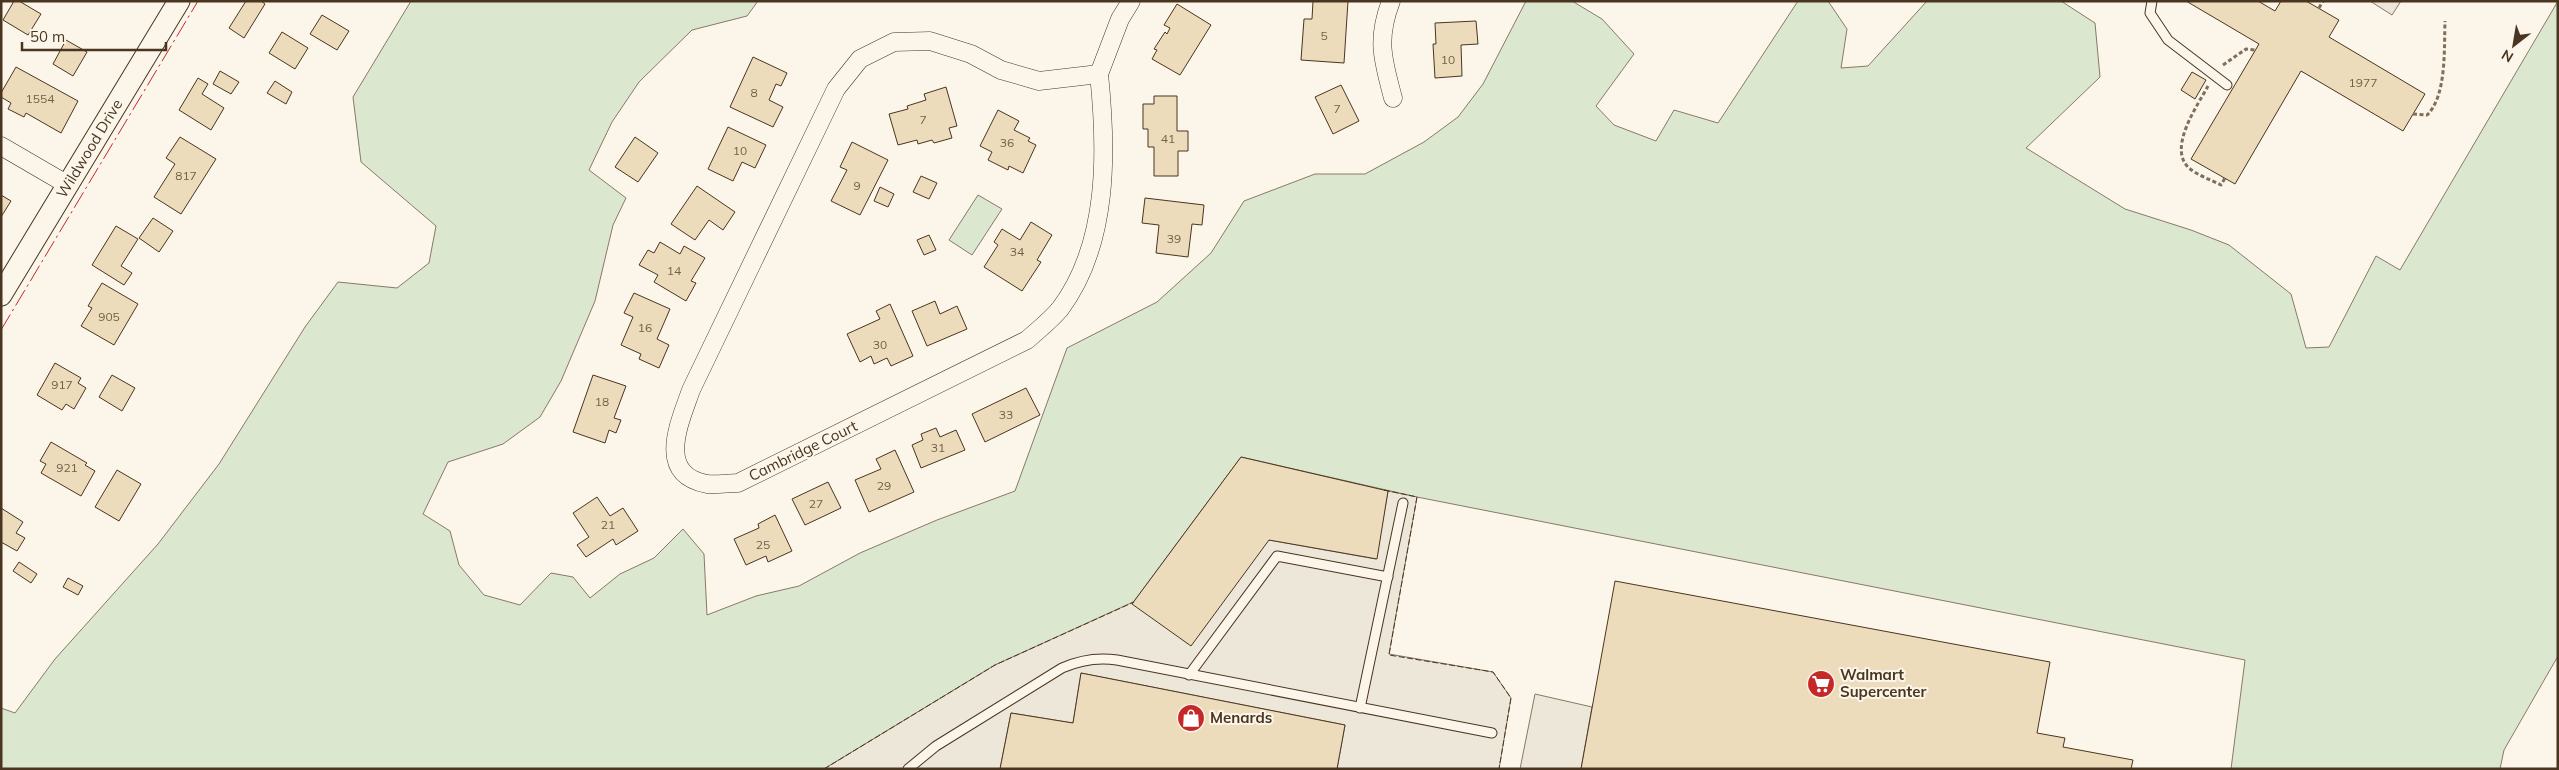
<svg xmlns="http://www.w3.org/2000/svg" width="2559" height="770" font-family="Mulish,sans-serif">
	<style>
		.green { fill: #dce7d0; stroke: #887966 }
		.parking { fill: #ede7d9; stroke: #887966 }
		.building { fill: #ecdcbc; stroke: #4a3520 }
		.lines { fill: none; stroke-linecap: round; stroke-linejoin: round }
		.service-casing { stroke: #4a3520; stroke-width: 11 }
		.minor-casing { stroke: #4a3520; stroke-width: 19 }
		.tertiary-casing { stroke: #4a3520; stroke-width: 23 }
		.path { stroke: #7f6f5c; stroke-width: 3; stroke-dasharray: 4 2.5; stroke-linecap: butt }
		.service { stroke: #fbf6e9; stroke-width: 9 }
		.minor { stroke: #fbf6e9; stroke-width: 18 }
		.tertiary { stroke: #fbf6e9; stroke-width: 21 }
		.fence { stroke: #4a3520; stroke-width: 1; stroke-dasharray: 6 2.5; stroke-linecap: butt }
		.power { stroke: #c62828; stroke-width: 1; stroke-dasharray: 18 4 2.5 4; stroke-linecap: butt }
		.labels { text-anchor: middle; stroke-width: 4; stroke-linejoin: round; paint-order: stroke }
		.number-label { font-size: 12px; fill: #725f47 }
		.street-label { font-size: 15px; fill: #4a3520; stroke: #fbf6e9 }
		.poi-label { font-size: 15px; font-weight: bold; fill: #4a3520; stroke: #fbf6e9; text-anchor: start }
	</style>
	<rect width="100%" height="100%" fill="#fbf6e9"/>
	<g class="green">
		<polygon points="411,1 758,1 747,16 692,30 639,82 612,122 589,170 626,198 613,225 595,301 561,381 540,417 503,444 448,462 423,514 450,531 459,565 484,595 520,605 551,573 573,577 590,598 620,574 654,558 683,529 704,554 707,615 756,596 799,586 860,553 937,520 1015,491 1067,348 1157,302 1211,253 1244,201 1315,174 1365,174 1424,142 1458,117 1483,84 1526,1 1572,1 1602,19 1634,54 1596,106 1614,125 1656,141 1674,110 1718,123 1798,1 1828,1 1847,29 1841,68 1868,66 1927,1 2061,1 2095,23 2100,77 2026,148 2125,209 2191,230 2229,245 2291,294 2306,348 2329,347 2376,256 2400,270 2558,1 2558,656 2504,750 2500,769 2231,769 2245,660 1417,497 1241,457 1132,604 995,665 824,769 1,769 1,708 15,713 55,659 158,544 219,464 305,327 338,282 397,288 429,263 436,226 361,162 353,97"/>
		<polygon points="978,195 1002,209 972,255 949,240"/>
	</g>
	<g class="parking">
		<polygon points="2370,1 2401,1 2392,15"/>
		<polygon points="1388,491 1417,497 1389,654 1493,672 1511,698 1499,769 1337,769 1345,725 1081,673 1073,723 1011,713 1000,769 824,769 995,665 1269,540 1376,559"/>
		<polygon points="1535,694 1592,707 1581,769 1520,769"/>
	</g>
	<g class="building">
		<polygon points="14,1 19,1 41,14 28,35 3,20"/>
		<polygon points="246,1 261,1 265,4 244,38 229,28"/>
		<polygon points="1313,1 1348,1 1344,63 1301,60 1304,19 1312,19"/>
		<polygon points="2186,1 2258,1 2275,11 2281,1 2306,1 2339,20 2329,37 2425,94 2403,131 2301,71 2235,184 2191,159 2259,44"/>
		<polygon points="1177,4 1211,25 1180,75 1152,59 1157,50 1154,49 1165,32 1167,34 1170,28 1164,25"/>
		<polygon points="322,15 349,31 337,50 310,34"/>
		<polygon points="1476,21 1478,44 1461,45 1462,76 1435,78 1433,44 1436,44 1435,23"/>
		<polygon points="282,32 308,48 295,69 269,53"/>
		<polygon points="66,40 87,52 73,76 53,64"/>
		<polygon points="753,57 787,73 781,86 776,84 769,100 783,107 773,127 730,107"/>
		<polygon points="16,67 78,101 61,133 26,113 24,117 8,109 11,103 1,97 1,93"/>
		<polygon points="220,71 239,82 231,94 213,84"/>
		<polygon points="2192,72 2206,80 2195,99 2181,90"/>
		<polygon points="198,78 208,84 202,94 224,108 211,130 179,110"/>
		<polygon points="275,81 292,92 286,104 267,93"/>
		<polygon points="1341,85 1359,121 1333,134 1315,97"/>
		<polygon points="946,87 957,126 949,128 952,138 934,143 932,140 918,144 917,140 898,145 889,114 908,109 907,106 926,100 924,94"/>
		<polygon points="1154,96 1177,96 1177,131 1188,131 1188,151 1178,151 1178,176 1154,176 1154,147 1148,147 1148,129 1143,129 1143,104 1154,104"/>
		<polygon points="998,110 1019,121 1014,130 1030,138 1028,141 1036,145 1023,173 1009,166 1008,170 988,160 992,152 980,146"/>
		<polygon points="728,127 766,145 755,168 742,162 733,181 708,169"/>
		<polygon points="180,137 216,159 181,214 154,197 175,164 166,158"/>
		<polygon points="635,137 658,153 638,182 615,167"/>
		<polygon points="852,142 888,160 860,215 831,201 847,170 840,167"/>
		<polygon points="921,176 937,183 929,199 913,192"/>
		<polygon points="697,186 735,212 723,230 709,220 695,240 671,224"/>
		<polygon points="880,187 894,194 888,207 874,201"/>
		<polygon points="1,195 11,201 1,217"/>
		<polygon points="1145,198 1204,205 1202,225 1192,224 1188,257 1156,253 1159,225 1142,223"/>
		<polygon points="153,218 173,231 159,252 139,238"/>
		<polygon points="1031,222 1052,235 1037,260 1041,262 1022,291 984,267 998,245 994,242 1002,229 1020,240"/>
		<polygon points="116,226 138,239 121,266 132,273 124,285 92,265"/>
		<polygon points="929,235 936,250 924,255 917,240"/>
		<polygon points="660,242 680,254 684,246 705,258 691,281 696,283 686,301 654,282 658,275 639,265 648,250 654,253"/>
		<polygon points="102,283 138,304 114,345 81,326 92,308 88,306"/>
		<polygon points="634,293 670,309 657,339 669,345 659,368 639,359 641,354 621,345 633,317 624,313"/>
		<polygon points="935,301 940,314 957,306 967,329 927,346 912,311"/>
		<polygon points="890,304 913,356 891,366 887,358 874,364 871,356 860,362 847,334 880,319 876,311"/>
		<polygon points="55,363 81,378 78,383 86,388 74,409 66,404 62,410 37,395"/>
		<polygon points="112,375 135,388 122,411 99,397"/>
		<polygon points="593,375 626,386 614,418 621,420 616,433 609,430 605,443 573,432"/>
		<polygon points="1026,388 1040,415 985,442 972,414"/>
		<polygon points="936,428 940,437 956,430 965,450 921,468 912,445 923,440 921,434"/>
		<polygon points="51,442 87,463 85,465 95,471 81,496 41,473 46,464 40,461"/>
		<polygon points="895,450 914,492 869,512 855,480 881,469 876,459"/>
		<polygon points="1241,457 1388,491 1377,559 1269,540 1191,646 1132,604"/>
		<polygon points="117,470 141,484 119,521 95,507"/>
		<polygon points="828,482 841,508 805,525 792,499"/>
		<polygon points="597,497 610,516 623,508 638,531 616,545 613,539 586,557 577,545 589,537 573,513"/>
		<polygon points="1,508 23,522 16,533 25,538 17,551 1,542"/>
		<polygon points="775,515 792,551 768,562 766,556 746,565 734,539 759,528 758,524"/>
		<polygon points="19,562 37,574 31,583 13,571"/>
		<polygon points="68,578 83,586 78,595 63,587"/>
		<polygon points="1615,581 2050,662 2037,733 2065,738 2063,747 2133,760 2131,769 1581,769"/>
		<polygon points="1081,673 1345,725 1337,769 1000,769 1011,713 1073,723"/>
	</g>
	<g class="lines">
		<g class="service-casing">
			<g id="service">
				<polyline points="2152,1 2150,13 2168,40 2227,85"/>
				<polyline points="1189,675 1277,556 1388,577"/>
				<polyline points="1360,708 1403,503"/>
				<path d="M908 769 936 746 1062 668C1080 660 1097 657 1117 660L1492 733"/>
			</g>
		</g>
		<g class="minor-casing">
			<g id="minor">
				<path d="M1391 1C1376 40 1383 60 1393 98"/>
				<path d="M930 41 971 54 1001 70 1039 81 1099 74C1107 151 1109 244 1060 309 1051 320 1038 330 1027 340L738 483C729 483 716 485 707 484 655 474 680 422 691 390L836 89 860 59 894 42Z"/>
				<polyline points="1099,74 1120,19 1131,1"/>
				<polyline points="1,146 68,185"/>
			</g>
		</g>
		<g class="tertiary-casing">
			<g id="tertiary">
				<path id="s1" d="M1 295 179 1"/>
			</g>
		</g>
		<g class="path">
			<polyline points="2319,8 2323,1"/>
			<polyline points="2223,65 2246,49 2255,50"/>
			<path d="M2208 86C2198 105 2167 148 2189 168 2197 175 2211 180 2221 185L2225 178"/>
			<path d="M2413 114 2427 115C2447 96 2444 47 2445 21"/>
		</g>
		<use href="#service" class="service"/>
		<use href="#minor" class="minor"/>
		<use href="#tertiary" class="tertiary"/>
		<g class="fence">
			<polyline points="1384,490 1417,497 1389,655 1493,672 1511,698 1499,769"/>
			<polyline points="824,769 995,665 1134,602"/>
		</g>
		<polyline class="power" points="1,330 198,1"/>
	</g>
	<defs>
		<g id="supermarket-disc" transform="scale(1.4375)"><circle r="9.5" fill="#c62828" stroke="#fbf6e9"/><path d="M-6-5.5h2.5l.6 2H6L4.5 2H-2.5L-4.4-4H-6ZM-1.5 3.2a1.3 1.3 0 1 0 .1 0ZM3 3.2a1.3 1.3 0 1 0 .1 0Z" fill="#fff"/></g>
		<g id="shop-disc" transform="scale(1.4375)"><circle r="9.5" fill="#c62828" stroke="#fbf6e9"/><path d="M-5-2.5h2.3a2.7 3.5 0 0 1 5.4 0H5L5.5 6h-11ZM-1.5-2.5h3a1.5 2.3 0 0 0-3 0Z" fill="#fff"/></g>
	</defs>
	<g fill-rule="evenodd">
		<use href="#supermarket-disc" x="1821" y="684"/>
		<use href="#shop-disc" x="1191" y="718"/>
	</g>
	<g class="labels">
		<g class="number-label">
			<text x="1324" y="40">5</text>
			<text x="1448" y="64">10</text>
			<text x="2363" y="87">1977</text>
			<text x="754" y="97">8</text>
			<text x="40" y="103">1554</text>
			<text x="1337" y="113">7</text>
			<text x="923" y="124">7</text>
			<text x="1168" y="143">41</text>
			<text x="1007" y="147">36</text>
			<text x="740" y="155">10</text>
			<text x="186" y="180">817</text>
			<text x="857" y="190">9</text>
			<text x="1174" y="243">39</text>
			<text x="1017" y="256">34</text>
			<text x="674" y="275">14</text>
			<text x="109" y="321">905</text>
			<text x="645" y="332">16</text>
			<text x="880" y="349">30</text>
			<text x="62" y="389">917</text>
			<text x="602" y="406">18</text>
			<text x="1006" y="419">33</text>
			<text x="938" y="452">31</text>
			<text x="67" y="472">921</text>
			<text x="884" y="490">29</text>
			<text x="816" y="508">27</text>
			<text x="608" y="529">21</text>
			<text x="763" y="549">25</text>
		</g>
		<g class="street-label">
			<text dy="5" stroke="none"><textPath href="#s1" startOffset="171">Wildwood Drive</textPath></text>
			<text transform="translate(803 451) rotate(-26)" y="5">Cambridge Court</text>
		</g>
		<g class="poi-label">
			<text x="1840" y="680">Walmart<tspan x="1840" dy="17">Supercenter</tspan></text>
			<text x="1210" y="723">Menards</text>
		</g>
	</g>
	<rect width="2559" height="770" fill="none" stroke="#4a3520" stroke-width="5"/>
	<g transform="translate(2514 45) rotate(211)" stroke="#fbf6e9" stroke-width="4" paint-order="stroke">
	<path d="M0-4L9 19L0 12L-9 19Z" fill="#4a3520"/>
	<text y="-8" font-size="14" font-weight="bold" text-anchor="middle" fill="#4a3520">N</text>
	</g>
	<path d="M22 42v8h144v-8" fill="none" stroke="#4a3520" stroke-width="2.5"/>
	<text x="30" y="42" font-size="15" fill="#4a3520" stroke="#fbf6e9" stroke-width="4" paint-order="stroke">50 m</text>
</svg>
